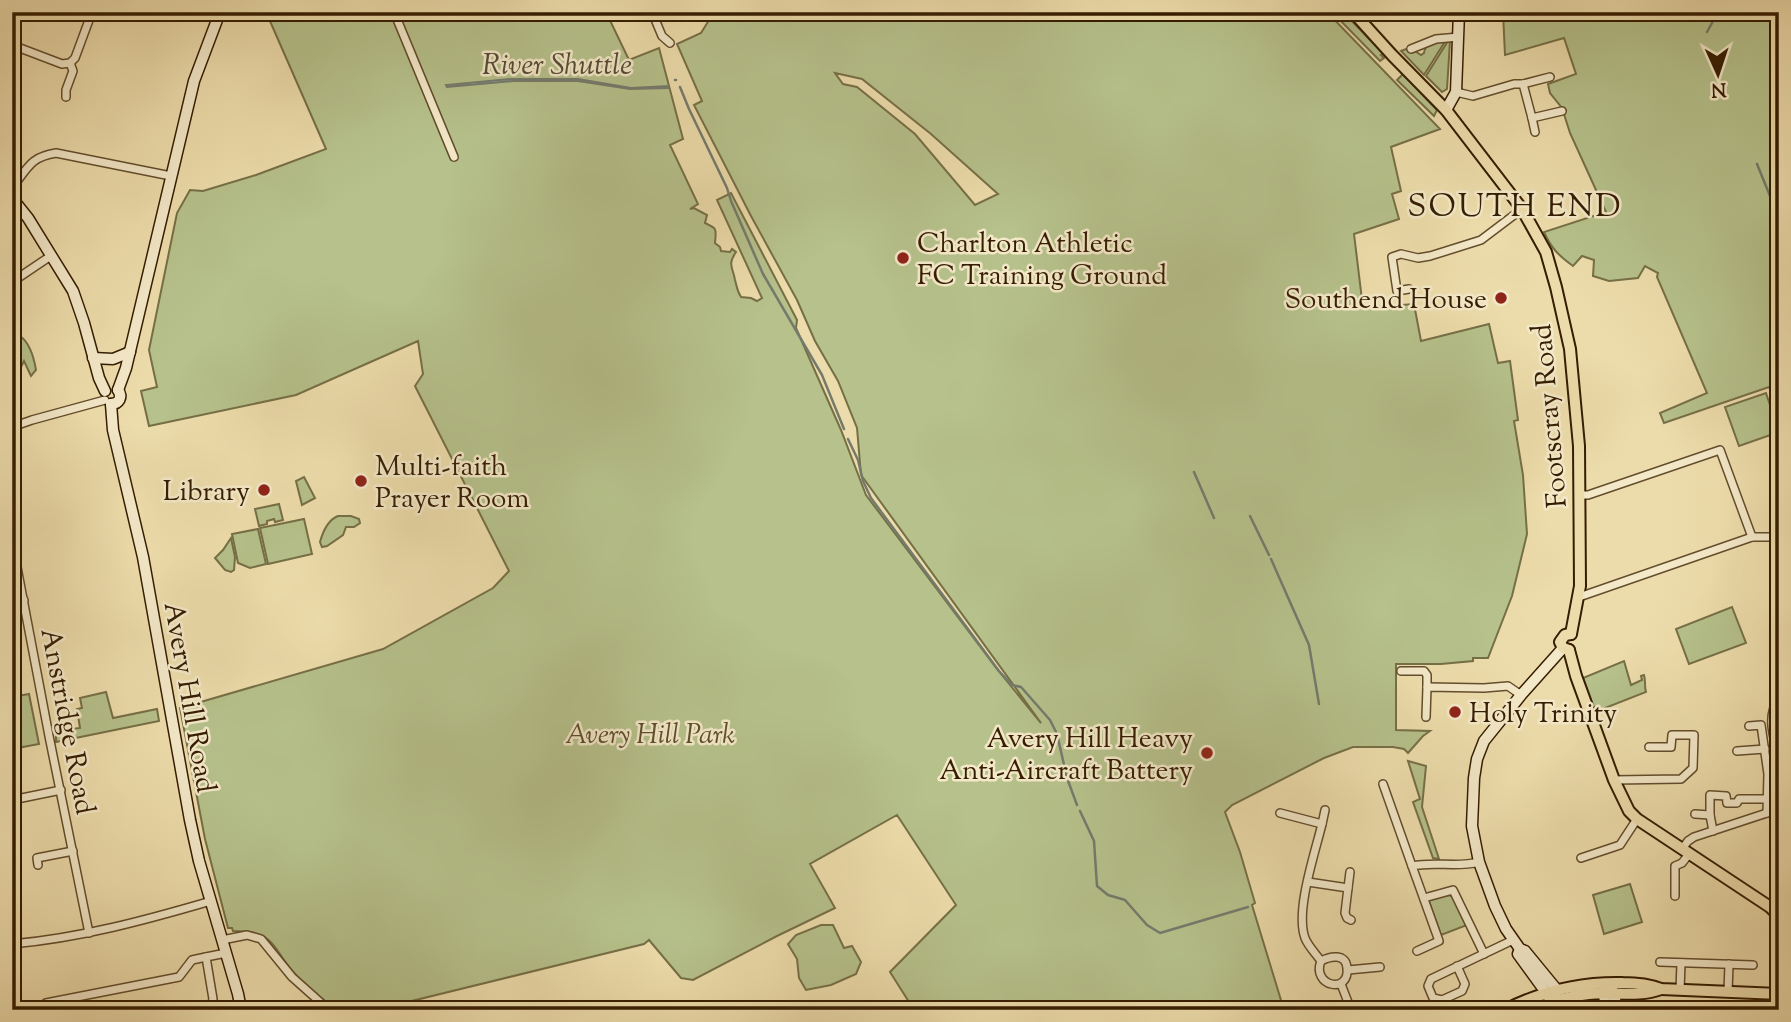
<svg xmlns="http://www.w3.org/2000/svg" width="1791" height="1022" font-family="'Sorts Mill Goudy',serif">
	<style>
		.green { fill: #b6c18b; stroke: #766f46; stroke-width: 2; fill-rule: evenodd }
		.water { fill: #9eb9b5; stroke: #747b6d; stroke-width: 2 }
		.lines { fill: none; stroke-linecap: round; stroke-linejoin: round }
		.stream { stroke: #747b6d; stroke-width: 2.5 }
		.street-casing { stroke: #634d2c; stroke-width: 10 }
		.secondary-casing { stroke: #351d01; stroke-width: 13 }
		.primary-casing { stroke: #351d01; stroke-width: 14 }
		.street { stroke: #f3e8c8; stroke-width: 7 }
		.secondary { stroke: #f3e8c8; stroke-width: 10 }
		.primary { stroke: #eddcab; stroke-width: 10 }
		.poi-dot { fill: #8f2418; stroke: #f3e8c8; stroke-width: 2.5 }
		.labels { text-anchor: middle; stroke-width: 5; stroke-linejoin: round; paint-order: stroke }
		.poi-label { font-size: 28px; fill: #351d01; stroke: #f3e8c8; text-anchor: start }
		.street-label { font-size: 28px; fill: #351d01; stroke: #f3e8c8 }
		.park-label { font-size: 28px; font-style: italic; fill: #5c4e2a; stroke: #f3e8c8 }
		.water-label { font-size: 30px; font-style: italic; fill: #544c37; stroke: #f3e8c8 }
		.quarter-label { font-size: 32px; letter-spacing: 2px; fill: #351d01; stroke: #f3e8c8 }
	</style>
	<rect width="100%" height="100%" fill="#eddcab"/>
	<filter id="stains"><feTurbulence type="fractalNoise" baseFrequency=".00286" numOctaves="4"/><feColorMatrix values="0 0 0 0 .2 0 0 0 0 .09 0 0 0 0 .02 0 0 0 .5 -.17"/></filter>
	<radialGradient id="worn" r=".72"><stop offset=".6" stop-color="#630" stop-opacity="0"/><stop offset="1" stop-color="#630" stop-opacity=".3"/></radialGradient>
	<g class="green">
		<path d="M266 12H606L629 60 659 48 683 139 670 145 698 204 690 209 694 208 707 215 705 223C718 229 716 229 715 243L720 247 721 251 730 252 732 249 736 252C727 265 733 267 735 280 737 287 737 291 741 297L751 298 757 301 762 298 717 200 731 193 797 320 796 328 841 430 866 495 997 669 1041 723 861 475 857 428 838 381 815 341 797 300 751 216 694 105 702 101 677 44 701 33 714 12H1327L1440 129 1391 147 1401 191 1392 194 1399 219 1354 234 1363 308 1414 304 1421 341 1489 324 1498 363 1510 361 1518 420 1514 421 1523 475 1527 534 1512 596 1488 658H1473V661L1441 664H1396V730L1430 731 1423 736 1408 753 1404 749 1393 747H1353L1324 758 1232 805 1225 812 1240 852 1255 903 1252 905 1284 1010H890L909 1002 890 972 956 905 897 815 810 864 835 908 777 936 693 980 681 978 649 940 644 944 375 1010H335C322 999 308 988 297 976 270 948 279 932 233 931L232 928H228L205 839 180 708 383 649 493 588 509 571 415 386 423 374 418 341 296 395 149 426 141 391 157 387 149 350 177 213 190 190 203 191 256 175 326 149ZM835 73 862 79 931 134 998 194 975 205 915 134 857 87 843 84Z"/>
		<polygon points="1332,12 1343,12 1383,53 1381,55 1384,58 1380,61"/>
		<path d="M1503 12H1779V407L1769 387 1664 423 1660 413 1707 393 1657 277 1658 273 1645 266 1638 278 1609 281 1593 276 1594 260 1582 256 1573 266C1559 256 1551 248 1544 232L1606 212 1570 133 1562 108 1550 93 1548 84 1576 74 1564 38 1505 55Z"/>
		<path d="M1446 40 1424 75 1401 51 1406 49 1411 52 1415 51 1421 55 1424 53C1425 42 1437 42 1446 40Z"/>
		<polygon points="1448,41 1450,41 1447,89 1442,92 1426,76"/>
		<polygon points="1403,74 1437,110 1434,116 1397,80"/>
		<path d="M20 336C30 343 34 358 36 370L31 376 24 361 17 375 12 376V342Z"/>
		<polygon points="1766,393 1779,432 1739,446 1725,407"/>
		<polygon points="304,477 315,498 302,505 296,481"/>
		<polygon points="279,504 283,520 275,522 274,519 267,521 267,524 259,526 255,509"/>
		<path d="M338 516H351L359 519 360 523 354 527H346L343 535 327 546 322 547 320 542C323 531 328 520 338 516Z"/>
		<polygon points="304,519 312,554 268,564 260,528"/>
		<polygon points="258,529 266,564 250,568 238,563 232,534"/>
		<polygon points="231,538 235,557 234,570 231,572 225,570 215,558 223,550"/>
		<polygon points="1732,607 1746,643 1689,664 1676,629"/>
		<path d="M1624 661 1631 685 1642 680 1641 676 1644 675C1646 680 1644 686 1646 692L1595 712 1583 678Z"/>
		<polygon points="106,692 113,718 157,709 159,721 56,742 56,731 80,728 77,709 82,708 80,698"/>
		<polygon points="29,694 39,744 12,749 12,697"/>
		<polygon points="1408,761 1426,766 1422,807 1439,859 1433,858 1413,802 1420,799"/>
		<polygon points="1630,884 1642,922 1604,934 1593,895"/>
		<polygon points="1449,895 1454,897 1467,925 1441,935 1429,901 1430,899"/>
		<polygon points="821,925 833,925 844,948 852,946 861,962 856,974 831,985 806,990 799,978 797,959 788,944 796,935"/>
	</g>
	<polygon class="water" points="511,79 578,79 631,88 668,86 668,88 630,89 578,81 513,81 447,87 446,85"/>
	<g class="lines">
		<g class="stream">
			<polyline points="1707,32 1718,12"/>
			<polyline points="675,80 676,80"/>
			<polyline points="680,87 689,109 727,188 731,201 763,274 822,375 844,429"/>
			<polyline points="1757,164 1779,218"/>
			<polyline points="848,439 858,460 863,481 871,498 999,671 1012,685 1021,687 1050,720 1057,734 1067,778 1077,805"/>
			<polyline points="1194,472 1214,518"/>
			<polyline points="1250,516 1269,555"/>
			<polyline points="1271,559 1309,645 1319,704"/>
			<polyline points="1080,811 1094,841 1097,886 1108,895 1125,900 1147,925 1160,933 1248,907"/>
		</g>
		<g class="street-casing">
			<g id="street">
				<polyline points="394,12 454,157"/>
				<polyline points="652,12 662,36 670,43"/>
				<polyline points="12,45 62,64 70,63 75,58 92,12"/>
				<polyline points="1411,49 1436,39 1459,37"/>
				<polyline points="1523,84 1550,77"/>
				<polyline points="1456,92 1473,96 1514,84 1523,84 1532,118 1562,111"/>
				<polyline points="66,97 66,90 73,71 70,63"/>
				<polyline points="1532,118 1535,132"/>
				<path d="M12 188C28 168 30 157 56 153L171 176"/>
				<polyline points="12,282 52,255"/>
				<polyline points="1409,289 1397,291 1392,257 1401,254 1418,258 1430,256 1481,240 1522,209"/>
				<polyline points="12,427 32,420 105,400"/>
				<polyline points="1581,495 1588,495 1720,450 1752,537"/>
				<polyline points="12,541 49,736 89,933"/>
				<polyline points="1579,597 1752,537 1775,537 1779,538"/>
				<polyline points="12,602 24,600"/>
				<polyline points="1401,671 1424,671 1427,675 1427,687"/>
				<path d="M1779 699C1765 716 1775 740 1779 760"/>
				<polyline points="1426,717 1427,687 1484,688 1508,686 1521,695"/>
				<polyline points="1749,726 1761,725 1768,774 1767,813"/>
				<polyline points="1737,751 1765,749"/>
				<polyline points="1614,780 1681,779 1693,768 1694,735 1672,735 1671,747 1649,747"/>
				<polyline points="1383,784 1412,866"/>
				<polyline points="12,800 61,790"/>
				<path d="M1280 813 1322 824C1315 853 1295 911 1305 938 1308 946 1316 954 1321 961 1311 986 1350 995 1347 968 1346 953 1330 956 1321 961"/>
				<polyline points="1695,814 1710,815"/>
				<polyline points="1322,824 1325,810"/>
				<polyline points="1713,831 1710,815 1710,795 1726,796 1727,803 1737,803 1739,799 1766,799"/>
				<polyline points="1682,849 1688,841 1694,837 1779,809"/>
				<polyline points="1581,858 1620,845 1637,819"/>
				<polyline points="38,865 37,858 73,851"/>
				<polyline points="1308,882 1348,888 1345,913 1347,918 1351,920"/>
				<polyline points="1348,888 1350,872"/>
				<polyline points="1675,896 1675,866 1682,863 1689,854"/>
				<polyline points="1424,898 1453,890 1484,954"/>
				<polyline points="222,940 247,935 261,939 292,977 329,1010"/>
				<path d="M12 944C80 938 146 920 211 901"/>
				<path d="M1417 951 1439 941 1412 866C1435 861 1456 868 1479 862"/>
				<polyline points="1660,962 1753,965"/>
				<path d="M1457 966 1465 984 1462 991 1442 1000 1433 998 1428 986 1431 979C1458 966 1486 953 1513 940"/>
				<polyline points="1348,970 1380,967"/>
				<polyline points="1341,984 1351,1010"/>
				<polyline points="1680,990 1681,963"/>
				<polyline points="1728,992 1729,964"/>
				<polyline points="43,1010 42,1006 46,1003 179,977 192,960 206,957"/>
				<polyline points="206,1010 211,1006 213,999 206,957 226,953"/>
			</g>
		</g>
		<g class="secondary-casing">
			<g id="secondary">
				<polyline points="1446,110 1456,92 1459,12"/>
				<polyline points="12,198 28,218 73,291 84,323 99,378 105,391"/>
				<polyline points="93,358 113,359 130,352"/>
				<polyline points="118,390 126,368 194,81 220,12"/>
				<polyline points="111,404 113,430 143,557 190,820 199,861 238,994 241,1010"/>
				<path d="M111 404C119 404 123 397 118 390"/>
				<polyline points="1520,949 1518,954 1550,998"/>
				<polyline points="1605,987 1603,993 1608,1010"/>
				<polyline points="1611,989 1614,993 1617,1010"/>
				<polyline points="1555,997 1557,990 1525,951 1520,949 1506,929 1495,906 1479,862 1472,826 1474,778 1477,759 1484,741 1521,695 1563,648"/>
			</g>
		</g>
		<g class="primary-casing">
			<g id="primary">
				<polyline points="1353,12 1392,55 1446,110 1522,209 1546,252 1556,287 1570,349 1579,446 1580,586 1571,634"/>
				<polyline points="1569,650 1576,676 1614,780 1629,811 1637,819 1770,907 1779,916"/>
				<polyline points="1569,650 1563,648 1560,642 1565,635 1571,634"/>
				<path d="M1505 1010C1542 991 1581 982 1623 983 1637 983 1648 984 1661 989L1779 994"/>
				<path d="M1529 1010C1548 1003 1569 996 1589 994 1613 991 1637 998 1661 989"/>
			</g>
		</g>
		<use href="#street" class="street"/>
		<use href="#secondary" class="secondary"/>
		<use href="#primary" class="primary"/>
	</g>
	<g class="poi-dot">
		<circle cx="903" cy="258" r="7"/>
		<circle cx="1501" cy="298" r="7"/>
		<circle cx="361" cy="481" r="7"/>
		<circle cx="264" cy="490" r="7"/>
		<circle cx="1455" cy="712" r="7"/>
		<circle cx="1207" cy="753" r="7"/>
	</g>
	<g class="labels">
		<g class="poi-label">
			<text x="917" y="252">Charlton Athletic<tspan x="917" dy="32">FC Training Ground</tspan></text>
			<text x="1487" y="308" text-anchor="end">Southend House</text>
			<text x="375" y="475">Multi-faith<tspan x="375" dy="32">Prayer Room</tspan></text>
			<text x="250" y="500" text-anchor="end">Library</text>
			<text x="1469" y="722">Holy Trinity</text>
			<text x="1193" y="747" text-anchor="end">Avery Hill Heavy<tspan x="1193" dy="32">Anti-Aircraft Battery</tspan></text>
		</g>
		<g class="street-label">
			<text transform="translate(1548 416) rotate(-95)" y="10">Footscray Road</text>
			<text transform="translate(191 697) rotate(80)" y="10">Avery Hill Road</text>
			<text transform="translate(69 721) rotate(79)" y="10">Anstridge Road</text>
		</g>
		<g class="park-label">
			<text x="650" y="743">Avery Hill Park</text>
		</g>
		<g class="water-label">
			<text x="557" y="74">River Shuttle</text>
		</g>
		<g class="quarter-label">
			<text x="1515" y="216">SOUTH END</text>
		</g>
	</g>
	<rect width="1791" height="1022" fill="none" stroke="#eddcab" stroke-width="42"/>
	<rect x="14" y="14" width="1763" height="994" fill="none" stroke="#351d01" stroke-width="3.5"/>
	<rect x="21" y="21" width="1749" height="980" fill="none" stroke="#351d01" stroke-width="2"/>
	<g transform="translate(1718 74) rotate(177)" stroke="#f3e8c8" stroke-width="5" paint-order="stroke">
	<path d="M0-5L12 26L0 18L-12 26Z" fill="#351d01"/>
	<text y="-10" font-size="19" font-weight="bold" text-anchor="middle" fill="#351d01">N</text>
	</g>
	<rect width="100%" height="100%" filter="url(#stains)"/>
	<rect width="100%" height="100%" fill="url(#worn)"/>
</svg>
